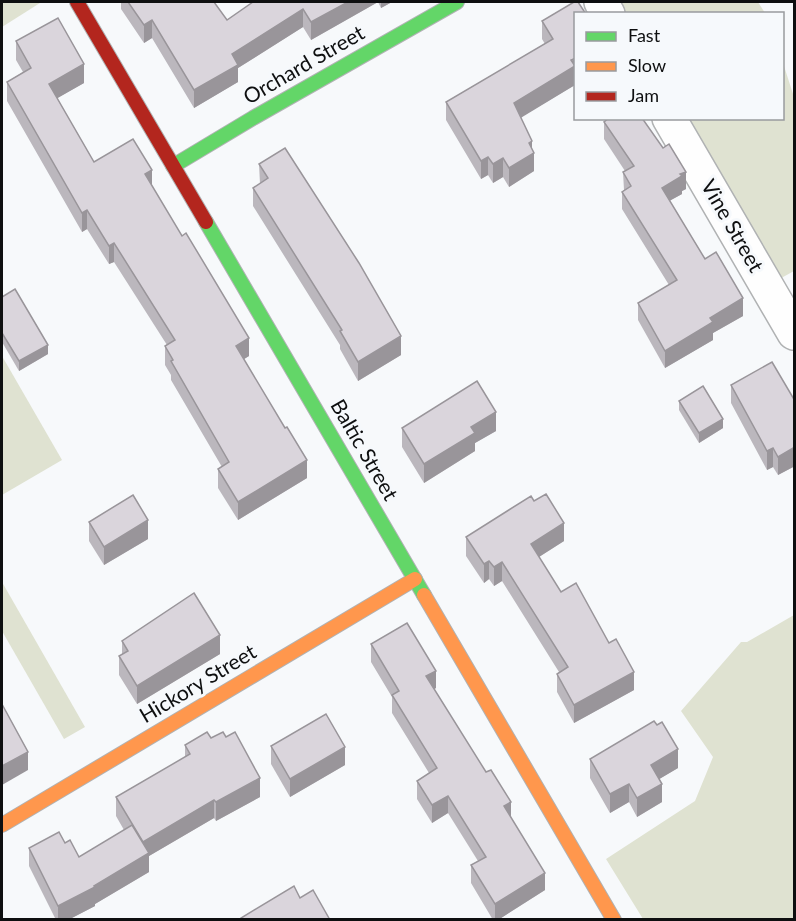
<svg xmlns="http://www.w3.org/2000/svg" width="796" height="921" font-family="Lato,sans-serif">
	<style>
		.green { fill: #dfe2d1 }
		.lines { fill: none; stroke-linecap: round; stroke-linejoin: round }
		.street-casing { stroke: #b0b2b3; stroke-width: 36 }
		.fast-casing { stroke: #b0b2b3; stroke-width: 16 }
		.slow-casing { stroke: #b0b2b3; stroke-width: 16 }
		.jam-casing { stroke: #b0b2b3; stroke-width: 16 }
		.street { stroke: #fefefe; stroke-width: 33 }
		.fast { stroke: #63d668; stroke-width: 14 }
		.slow { stroke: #ff974d; stroke-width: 14 }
		.jam { stroke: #b3261e; stroke-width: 14 }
		.wall { fill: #bbb7bd }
		.shaded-wall { fill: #99959a }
		.building { fill: #dad5dc; stroke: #99959a; stroke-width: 1.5 }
		.labels { text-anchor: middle; stroke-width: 6; stroke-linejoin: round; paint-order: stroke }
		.street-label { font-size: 21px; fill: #0e0f10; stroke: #f6f9fc }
	</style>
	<rect width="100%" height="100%" fill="#f7f9fb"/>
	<g class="green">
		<polygon points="2,2 39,2 40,3 2,27"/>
		<polygon points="618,2 758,2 765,13 625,13"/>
		<polygon points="783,63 794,97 794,271 774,282 683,119 782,118"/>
		<polygon points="2,356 62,460 2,495"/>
		<polygon points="2,582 85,727 64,739 2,631"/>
		<polygon points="794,615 794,919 643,919 606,859 695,801 713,757 681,711 741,642 747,642"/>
	</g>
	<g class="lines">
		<g class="street-casing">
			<g id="street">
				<polyline points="601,2 608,14"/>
				<polyline points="669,118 794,333"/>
			</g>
		</g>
		<g class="fast-casing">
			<g id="fast">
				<polyline points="173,166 253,118 457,2"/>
				<polyline points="206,222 424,595"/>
			</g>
		</g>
		<g class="slow-casing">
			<g id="slow">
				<polyline points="424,595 614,920"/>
				<polyline points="2,825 415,579"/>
			</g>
		</g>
		<g class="jam-casing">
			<polyline id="jam" points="77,2 206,222"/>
		</g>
		<use href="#street" class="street"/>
		<use href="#fast" class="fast"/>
		<use href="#slow" class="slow"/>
		<use href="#jam" class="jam"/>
	</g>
	<g class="wall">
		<polygon points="121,2 214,2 227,20 253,2 392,2 381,8 378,2 311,40 303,27 238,68 238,82 194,108 152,38 144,43 121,9"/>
		<polygon points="576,14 575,85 521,117 532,149 534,171 509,187 503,177 493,183 488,175 481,179 446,120 446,102 545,44 542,39 542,21"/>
		<polygon points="16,41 84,83 57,98 94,162 152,186 249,356 244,359 307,478 238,520 218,488 218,469 222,467 171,380 171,375 165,365 165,346 167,345 114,262 109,264 87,229 82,232 7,101 7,82 23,72 16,60"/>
		<polygon points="604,122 686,189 682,191 682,194 669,201 705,259 743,316 713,333 713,340 665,368 638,320 638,303 669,285 622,209 622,192 624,190 623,172 625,171 604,139"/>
		<polygon points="259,164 401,355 358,381 340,349 340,345 253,206 253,188 260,184"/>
		<polygon points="2,297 48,354 19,371 2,342"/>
		<polygon points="731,385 795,401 795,466 778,475 773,467 767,470 731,403"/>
		<polygon points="679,401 723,428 699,443 679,410"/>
		<polygon points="402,428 496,431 475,443 475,451 424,483 402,447"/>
		<polygon points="534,501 564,541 539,557 561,592 634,690 574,723 557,692 557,674 559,672 502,581 494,586 489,579 484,583 466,556 466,537"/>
		<polygon points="89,522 148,539 104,565 89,541"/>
		<polygon points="122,641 220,654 137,704 119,675 119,656 122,655"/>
		<polygon points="371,644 436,688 434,689 511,817 545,890 498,920 493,920 471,883 471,865 478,861 448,813 432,823 417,799 417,781 429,773 392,713 392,697 371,662"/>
		<polygon points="211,738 260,797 216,821 214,818 149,856 149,872 95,904 95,906 68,920 56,920 29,866 29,848 65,843 79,857 124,830 116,816 116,797 185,757 185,745"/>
		<polygon points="271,746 345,765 290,797 271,764"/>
		<polygon points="590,759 678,768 659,779 662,802 637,817 629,802 610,813 590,778"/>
	</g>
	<g class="shaded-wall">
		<polygon points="348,2 378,2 311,40 311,22"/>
		<polygon points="381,2 392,2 381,8"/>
		<polygon points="303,9 303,27 238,68 238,82 194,108 194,90 232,54"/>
		<polygon points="152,20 152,38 144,43 144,25"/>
		<polygon points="576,58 575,85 514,122 514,103"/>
		<polygon points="84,64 84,83 49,103 49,84"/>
		<polygon points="532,141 532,154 534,153 534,171 509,187 509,168 529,143"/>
		<polygon points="488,157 488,175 481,179 481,161"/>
		<polygon points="503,158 503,177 493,183 493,164"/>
		<polygon points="152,170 152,188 145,174"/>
		<polygon points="686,172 686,189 682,191 682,194 662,205 662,188 680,174"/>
		<polygon points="87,210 87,229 82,232 82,213"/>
		<polygon points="114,243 114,262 109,264 109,246"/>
		<polygon points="743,298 743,316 713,333 713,340 665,368 665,351 710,318"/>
		<polygon points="401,336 401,355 358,381 358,362"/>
		<polygon points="249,338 249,356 236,364 236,346"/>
		<polygon points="48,345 48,354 19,371 19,361"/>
		<polygon points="496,412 496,431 475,443 475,451 424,483 424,464 471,427"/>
		<polygon points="723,419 723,428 699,443 699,433"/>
		<polygon points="795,447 795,466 778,475 778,457"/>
		<polygon points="773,448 773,467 767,470 767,451"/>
		<polygon points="307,460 307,478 238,520 238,502"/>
		<polygon points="148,520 148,539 104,565 104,547"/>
		<polygon points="564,523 564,541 531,562 531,544"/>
		<polygon points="489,561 489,579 484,583 484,564"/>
		<polygon points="502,562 502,581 494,586 494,567"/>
		<polygon points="220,635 220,654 137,704 137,686"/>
		<polygon points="436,671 436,688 426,694 426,676"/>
		<polygon points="634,672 634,690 574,723 574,705"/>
		<polygon points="345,747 345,765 290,797 290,779"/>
		<polygon points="678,749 678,768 651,784 651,765"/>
		<polygon points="28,752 28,770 2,785 2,766"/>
		<polygon points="260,778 260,797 216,821 216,802"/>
		<polygon points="629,784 629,802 610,813 610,794"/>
		<polygon points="662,784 662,802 637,817 637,798"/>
		<polygon points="448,796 448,813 432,823 432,805"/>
		<polygon points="214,800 214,818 149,856 149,872 95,904 95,906 68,920 58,920 58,906 94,886 143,842"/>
		<polygon points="511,802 511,819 504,806"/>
		<polygon points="545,873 545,890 498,920 495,920 495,904"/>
	</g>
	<g class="building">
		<polygon points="128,2 214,2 227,20 253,2 348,2 311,22 303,9 232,54 238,65 194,90 152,20 144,25"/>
		<polygon points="574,2 578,2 586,14 576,14 576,58 571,60 575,66 514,103 532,141 529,143 534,153 509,168 503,158 493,164 488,157 481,161 446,102 553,39 542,21"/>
		<polygon points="58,18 84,64 49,84 94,162 133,139 152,170 145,174 182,236 186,233 249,338 236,346 285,428 287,427 307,460 238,502 218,469 229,462 171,361 173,360 165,346 175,340 114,243 109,246 87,210 82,213 7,82 31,68 16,41"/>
		<polygon points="609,118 642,118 663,148 669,144 686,172 680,174 682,176 662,188 705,259 716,252 743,298 710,318 713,322 665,351 638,303 677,280 622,192 631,186 623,172 634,166 604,122"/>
		<polygon points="285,148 359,263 401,336 358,362 340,331 342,330 253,188 268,178 259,164"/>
		<polygon points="15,289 48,345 19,361 2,333 2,297"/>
		<polygon points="772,362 795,401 795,447 778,457 773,448 767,451 731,385"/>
		<polygon points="477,381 496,412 471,427 475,433 424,464 402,428"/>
		<polygon points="703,386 723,419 699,433 679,401"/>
		<polygon points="546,494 564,523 531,544 561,592 576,583 609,643 616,639 634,672 574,705 557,674 568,667 502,562 494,567 489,561 484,564 466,537 531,496 534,501"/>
		<polygon points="133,495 148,520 104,547 89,522"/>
		<polygon points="194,593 220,635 137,686 119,656 128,651 122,641"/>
		<polygon points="407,623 436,671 426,676 486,772 491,770 511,802 504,806 545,873 495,904 471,865 486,857 448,796 432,805 417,781 437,768 392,695 399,691 371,644"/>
		<polygon points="3,706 28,752 2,766 2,707"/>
		<polygon points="326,714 345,747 290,779 271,746"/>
		<polygon points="654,721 657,725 662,722 678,749 651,765 662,784 637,798 629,784 610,794 590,759"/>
		<polygon points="207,732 211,738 223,732 226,737 235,732 260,778 216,802 214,800 143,842 116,797 190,754 185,745"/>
		<polygon points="132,825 149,853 94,886 95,887 58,906 29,848 59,832 65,843 70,840 79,857"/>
		<polygon points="294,886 300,898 313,890 330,920 242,920 241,918"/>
	</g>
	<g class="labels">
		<g class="street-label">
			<text transform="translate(304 65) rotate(-30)" y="7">Orchard Street</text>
			<text transform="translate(732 226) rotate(60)" y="7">Vine Street</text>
			<text transform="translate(364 450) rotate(60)" y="7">Baltic Street</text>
			<text transform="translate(198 684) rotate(-31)" y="7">Hickory Street</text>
		</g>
	</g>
	<rect width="796" height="921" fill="none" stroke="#0e0f10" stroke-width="6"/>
	<rect x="574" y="12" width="210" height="108" fill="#f6f9fc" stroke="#999b9e" stroke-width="1.5"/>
	<rect x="586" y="32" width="30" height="9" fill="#63d668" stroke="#999b9e" stroke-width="1.5"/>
	<text x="628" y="42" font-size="18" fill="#0e0f10">Fast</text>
	<rect x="586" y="62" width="30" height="9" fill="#ff974d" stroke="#999b9e" stroke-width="1.5"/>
	<text x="628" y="72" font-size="18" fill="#0e0f10">Slow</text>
	<rect x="586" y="92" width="30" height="9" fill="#b3261e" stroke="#999b9e" stroke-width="1.5"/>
	<text x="628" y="102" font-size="18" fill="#0e0f10">Jam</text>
</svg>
